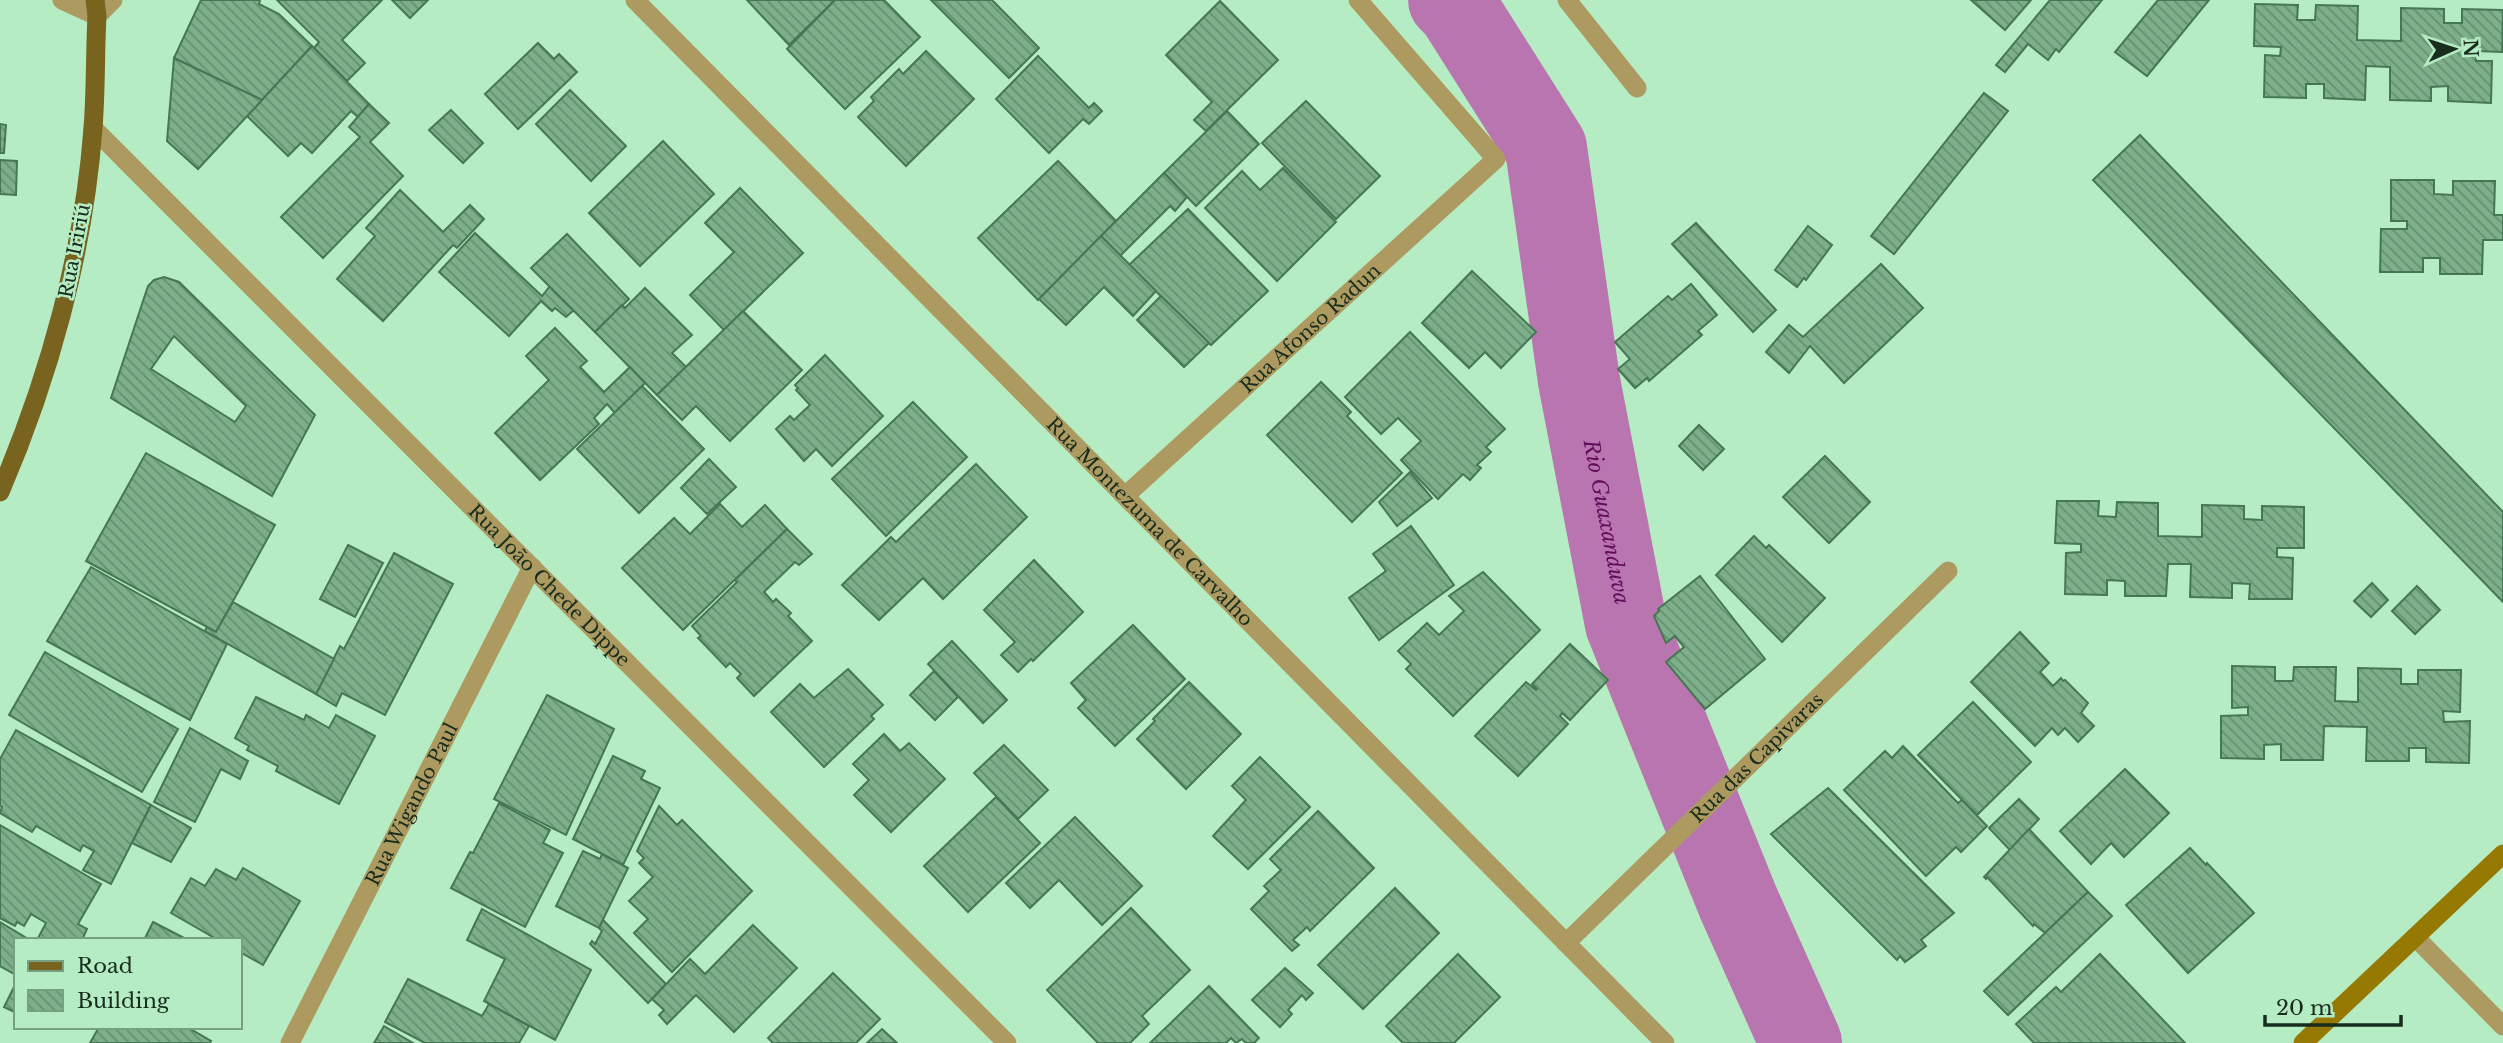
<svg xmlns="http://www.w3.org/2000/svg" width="2503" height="1043" font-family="'Libre Baskerville',serif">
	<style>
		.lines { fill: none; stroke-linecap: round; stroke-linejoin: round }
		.river { stroke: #b975af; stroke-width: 82 }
		.building { fill: url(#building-back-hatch); stroke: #467754; stroke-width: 2; fill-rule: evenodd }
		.minor { stroke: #ad9a61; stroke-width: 19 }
		.secondary { stroke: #967903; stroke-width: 19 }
		.primary { stroke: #78641f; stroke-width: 19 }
		.labels { text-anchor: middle; stroke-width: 5; stroke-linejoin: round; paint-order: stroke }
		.street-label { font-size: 19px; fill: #182d1e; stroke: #b6ecc3 }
		.water-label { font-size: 21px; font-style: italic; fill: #630e5c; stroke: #b6ecc3 }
	</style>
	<defs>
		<pattern id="building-back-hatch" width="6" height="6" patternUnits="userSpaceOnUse" patternTransform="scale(1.75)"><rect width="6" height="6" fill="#7db08a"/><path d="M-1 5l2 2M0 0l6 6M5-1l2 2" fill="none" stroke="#659070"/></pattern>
	</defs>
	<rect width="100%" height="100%" fill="#b6ecc3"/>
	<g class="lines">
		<path class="river" id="s1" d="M1449 0 1458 9 1546 148 1579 381 1626 624 1738 902 1801 1043"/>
	</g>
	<g class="building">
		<polygon points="201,0 260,0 259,4 279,14 312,46 262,100 174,58"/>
		<polygon points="277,0 382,0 342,40 365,63 347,81 314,48 319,42"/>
		<polygon points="392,0 428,0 410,18"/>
		<polygon points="747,0 835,0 789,45"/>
		<polygon points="835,0 884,0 920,37 845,109 787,49"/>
		<polygon points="931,0 992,0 1039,48 1009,78"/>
		<polygon points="1971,0 2031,0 2005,30"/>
		<polygon points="2050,0 2102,0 2059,52 2056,49 2048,60 2028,44 2005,72 1996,65"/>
		<polygon points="2158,0 2209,0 2147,76 2115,52"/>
		<polygon points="1220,1 1278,60 1206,131 1194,120 1212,102 1166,55"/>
		<polygon points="2255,4 2298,5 2297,20 2315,20 2316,5 2358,6 2357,40 2401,41 2401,8 2444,9 2444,23 2462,23 2462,9 2503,10 2502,52 2476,51 2476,61 2492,61 2491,103 2448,101 2448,86 2431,87 2431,101 2390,100 2390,67 2366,66 2365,100 2324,98 2324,84 2306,84 2306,98 2264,97 2265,55 2280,56 2281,47 2254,46"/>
		<polygon points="538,43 554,59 559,54 577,72 518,129 485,94"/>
		<polygon points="312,46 369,104 358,117 351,111 312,153 301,143 288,156 247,116"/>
		<polygon points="926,51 974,99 906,166 858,117 874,101 871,97 899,69 903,74"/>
		<polygon points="1038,56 1089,108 1094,103 1102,111 1089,124 1083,119 1049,153 996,99"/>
		<polygon points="174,58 262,100 198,169 167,141"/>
		<polygon points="570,90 626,146 591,181 536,124"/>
		<polygon points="1984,93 2008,111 1894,254 1871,236"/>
		<polygon points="1306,101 1380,176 1336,219 1262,143"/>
		<polygon points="369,104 389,123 370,142 403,176 323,258 281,217 360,137 349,127"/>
		<polygon points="451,110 483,143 463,163 429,130"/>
		<polygon points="1227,111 1259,144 1196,206 1164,173"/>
		<polygon points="0,124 6,125 4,153 0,153"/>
		<polygon points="2140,135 2503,512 2503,602 2093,180"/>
		<polygon points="663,141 714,194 640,266 589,213"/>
		<polygon points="0,160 17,161 16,195 0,194"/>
		<polygon points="1058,161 1116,221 1038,300 978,238"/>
		<polygon points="1283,168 1336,222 1277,281 1205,208 1242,171 1260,190"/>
		<polygon points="1164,173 1187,197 1175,211 1170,206 1120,256 1101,236"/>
		<polygon points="2391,180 2434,180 2434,194 2453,195 2453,181 2495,181 2494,215 2503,215 2503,240 2483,240 2482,274 2440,274 2440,258 2423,258 2423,272 2380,272 2381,229 2407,229 2407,221 2391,221"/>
		<polygon points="740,188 803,253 724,330 690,295 734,252 705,223"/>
		<polygon points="400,190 443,232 470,205 484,219 457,248 453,245 383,321 337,279 375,236 366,228"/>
		<polygon points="1188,209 1268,291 1211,345 1129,265"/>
		<polygon points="1696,223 1776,310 1753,332 1672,244"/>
		<polygon points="1808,226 1832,245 1806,280 1804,278 1797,287 1775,270"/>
		<polygon points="475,233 542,296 550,286 574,310 566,317 555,308 552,311 541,301 509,336 439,272"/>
		<polygon points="567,234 629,299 595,332 531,268"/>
		<polygon points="1101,236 1156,291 1133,316 1104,287 1066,325 1039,299"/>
		<polygon points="1881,264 1923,308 1844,383 1810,346 1789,373 1766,352 1789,325 1803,337"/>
		<polygon points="1472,271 1536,332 1501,368 1485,352 1469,368 1422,323"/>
		<path d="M164 277 179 282 315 415 272 496 111 398 148 286 154 280ZM174 336 246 406 235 422 151 369Z"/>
		<polygon points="1691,284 1717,315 1698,331 1702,335 1649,381 1647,378 1635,388 1618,369 1630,359 1615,342 1668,296 1672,300"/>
		<polygon points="645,288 692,335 672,353 686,367 657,395 595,332 622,305 625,308"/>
		<polygon points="1161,296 1209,343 1184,367 1137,320"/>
		<polygon points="743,311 802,370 730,441 696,406 682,420 657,395"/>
		<polygon points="555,328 587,361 580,367 604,392 630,367 645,383 615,413 607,404 594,418 599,424 540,480 495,433 549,380 526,356"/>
		<polygon points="1410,332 1505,429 1486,447 1491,452 1477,465 1481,468 1470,480 1463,474 1438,499 1401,460 1421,441 1398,418 1381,434 1345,397"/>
		<polygon points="825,355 883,416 832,466 816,449 804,461 776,429 790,416 794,420 810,405 796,390 798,388 795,385"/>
		<polygon points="1321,382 1351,412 1347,416 1402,473 1352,522 1267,435"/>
		<polygon points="642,386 704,449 639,513 577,449"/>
		<polygon points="913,402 967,457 886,536 832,479"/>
		<polygon points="1699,425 1724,449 1703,470 1679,446"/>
		<polygon points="146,453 275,525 216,632 86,561"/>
		<polygon points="1825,456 1870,502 1829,543 1783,497"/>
		<polygon points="709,459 736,487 707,514 681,488"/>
		<polygon points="976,464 1027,517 943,599 923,578 879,620 842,585 891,537 896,542"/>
		<polygon points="1410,472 1432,498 1397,526 1379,502"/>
		<polygon points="2057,501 2099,501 2098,516 2116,517 2117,502 2158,503 2158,536 2202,537 2202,505 2244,506 2244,519 2262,520 2262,506 2304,507 2304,548 2277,548 2277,557 2293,558 2292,599 2249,599 2250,584 2232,583 2232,598 2190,597 2191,564 2168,564 2166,596 2125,596 2125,581 2107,580 2107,595 2065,594 2066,553 2081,552 2081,544 2055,543"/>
		<polygon points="720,504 742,527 765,505 787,529 683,630 622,568 674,518 690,534"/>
		<polygon points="1411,526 1454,585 1379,640 1349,598 1386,571 1373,554"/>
		<polygon points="787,529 812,554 799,565 795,562 764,592 773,602 776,599 791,613 788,616 812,641 754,696 737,678 741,674 730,663 726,667 698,638 701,636 692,626 737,582 735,580"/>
		<polygon points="1754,536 1766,548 1769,545 1825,598 1782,642 1716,575"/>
		<polygon points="348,545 383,563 355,617 320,599"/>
		<polygon points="394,553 453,584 385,715 342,693 336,706 316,694 340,646 344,649"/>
		<polygon points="1034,560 1083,612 1033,661 1031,659 1018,672 1001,655 1015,642 984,610"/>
		<polygon points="91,567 227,644 190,720 47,641"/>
		<polygon points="1483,572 1540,630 1453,716 1406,669 1411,664 1398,651 1427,623 1439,635 1464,611 1449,596"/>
		<polygon points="1700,576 1765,659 1705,709 1666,662 1684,647 1675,636 1666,643 1654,616 1659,611 1658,609"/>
		<polygon points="2372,583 2388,600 2371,617 2354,601"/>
		<polygon points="2417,586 2440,610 2415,634 2392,611"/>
		<polygon points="233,602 334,659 316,694 205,631 207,627 216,632"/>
		<polygon points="1133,625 1185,679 1115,746 1078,708 1086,700 1071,683"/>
		<polygon points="2020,632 2049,663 2040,672 2053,686 2061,678 2063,681 2065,680 2088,703 2081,713 2094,726 2078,742 2065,728 2058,735 2052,728 2035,746 1971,682"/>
		<polygon points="952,641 1007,700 983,723 928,664"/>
		<polygon points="1570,644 1608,680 1570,720 1562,713 1560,716 1568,724 1518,776 1475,736 1526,682 1536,690 1537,689 1532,684"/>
		<polygon points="45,652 178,729 142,792 9,715"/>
		<polygon points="2232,666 2275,667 2275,681 2293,681 2294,667 2336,667 2335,701 2358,702 2358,668 2401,669 2401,684 2418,684 2418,670 2461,670 2460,712 2443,711 2444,722 2470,721 2469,763 2426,762 2426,748 2409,748 2409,761 2366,761 2367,727 2324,726 2323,760 2281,760 2281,744 2264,745 2264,759 2221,758 2221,716 2248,715 2248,707 2232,708"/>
		<polygon points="848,669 883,705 871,716 874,719 824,767 771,712 800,684 814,698"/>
		<polygon points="934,671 958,697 935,720 910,695"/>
		<polygon points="1189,682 1241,734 1186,789 1137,739 1155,721 1153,719"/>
		<polygon points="547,695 614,729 566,835 494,799"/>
		<polygon points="256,697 304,720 306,715 329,728 336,715 375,736 339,804 276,771 278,766 247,750 249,746 235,738"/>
		<polygon points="1973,702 2031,762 1977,815 1918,755"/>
		<polygon points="190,728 248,761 240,779 221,769 195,822 154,802"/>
		<polygon points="16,730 151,805 111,884 83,870 94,851 83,845 80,851 36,826 32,832 0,813 2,807 0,806 0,759"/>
		<polygon points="884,734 900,751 909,743 945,779 891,832 854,795 869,780 853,764"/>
		<polygon points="1004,745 1048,790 1018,819 974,773"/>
		<polygon points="1903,746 1958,803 1962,800 1987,826 1961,852 1956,847 1926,876 1844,790 1885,751 1892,758"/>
		<polygon points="613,756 645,771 641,779 660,788 623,865 573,839"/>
		<polygon points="1260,757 1310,807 1248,869 1213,836 1246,800 1232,786"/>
		<polygon points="2125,769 2169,813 2124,857 2111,843 2091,864 2060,831"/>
		<polygon points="1828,788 1954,913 1921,940 1926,946 1905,962 1900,956 1897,960 1771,834"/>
		<polygon points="996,797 1040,843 968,912 924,866"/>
		<polygon points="2019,799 2039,819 2010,850 1989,828"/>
		<polygon points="499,803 550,830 543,843 563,853 525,927 451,888 470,852 473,853"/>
		<polygon points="151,805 191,828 171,862 132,843"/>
		<polygon points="659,806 677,825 682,820 752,891 672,972 634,933 648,919 629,901 653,877 639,863 644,858 637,851"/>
		<polygon points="1318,811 1374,868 1310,931 1307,927 1293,940 1299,945 1292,951 1251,909 1269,891 1264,886 1281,870 1270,859"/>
		<polygon points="1075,817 1142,886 1102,925 1059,880 1030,908 1006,883"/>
		<polygon points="0,825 101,884 78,924 87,929 82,940 37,940 46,923 31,914 24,926 17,922 15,926 0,918"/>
		<polygon points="2029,829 2088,892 2045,933 2034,924 2033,926 1987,877 1986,879 1984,877"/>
		<polygon points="2190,848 2206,865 2207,863 2254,913 2188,973 2126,905"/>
		<polygon points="583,851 600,859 602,854 628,868 599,928 556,906"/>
		<polygon points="243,868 300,901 263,965 240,952 240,940 218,940 171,913 191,878 205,886 216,869 236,880"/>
		<polygon points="1395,888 1439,933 1363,1009 1318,965"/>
		<polygon points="2088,892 2112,916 2008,1015 1984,991"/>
		<polygon points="1131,908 1190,970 1142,1016 1149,1024 1130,1043 1098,1043 1047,990"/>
		<polygon points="482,909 591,970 555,1040 484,1001 505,959 467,940"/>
		<polygon points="603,920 666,984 648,1003 590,944 592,941 595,944 602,931 599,928"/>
		<polygon points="0,922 30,940 16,940 16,975 0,966"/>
		<polygon points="153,922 188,940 144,940"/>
		<polygon points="753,925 797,968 734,1032 696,995 667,1024 659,1015 664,1010 652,999 690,959 705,974"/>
		<polygon points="1458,954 1500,997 1454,1043 1403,1043 1386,1026"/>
		<polygon points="2100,954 2185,1043 2034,1043 2016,1024 2056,987 2061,992"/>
		<polygon points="1285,968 1313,993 1306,1000 1302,995 1288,1010 1292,1014 1280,1027 1252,1000"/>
		<polygon points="833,973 880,1019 856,1043 773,1043 768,1038"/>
		<polygon points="408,979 482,1016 489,1004 529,1026 519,1043 425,1043 385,1022"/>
		<polygon points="16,983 16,1013 4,1007"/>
		<polygon points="1209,986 1259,1038 1254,1043 1246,1043 1242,1039 1236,1043 1231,1038 1226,1043 1150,1043"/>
		<polygon points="384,1026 413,1043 374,1043"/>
		<polygon points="99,1027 187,1027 211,1041 210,1043 90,1043"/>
		<polygon points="882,1029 897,1043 867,1043"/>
	</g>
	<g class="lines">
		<g class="minor">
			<polyline points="62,0 97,16 113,0"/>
			<path id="s2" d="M635 0 1665 1043"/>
			<polyline points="1567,0 1637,88"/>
			<path id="s3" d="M93 128 1007 1043"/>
			<path id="s4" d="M1125 496 1496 159 1358 0"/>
			<polyline points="2415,937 2503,1026"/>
			<path id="s5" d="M1566 943 1948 571"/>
			<path id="s6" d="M290 1043 532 567"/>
		</g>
		<polyline class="secondary" points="2303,1043 2503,854"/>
		<path class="primary" d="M0 492C49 378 84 252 93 128 96 91 95 53 97 16L95 0"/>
	</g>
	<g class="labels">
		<g class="street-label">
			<text transform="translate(74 251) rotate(-79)" y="7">Rua Iririú</text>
			<text dy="7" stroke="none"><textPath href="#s4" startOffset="250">Rua Afonso Radun</textPath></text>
			<text dy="7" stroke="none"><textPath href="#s2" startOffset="733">Rua Montezuma de Carvalho</textPath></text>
			<text dy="7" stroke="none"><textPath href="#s3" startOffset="646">Rua João Chede Dippe</textPath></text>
			<text dy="7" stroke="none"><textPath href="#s5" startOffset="266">Rua das Capivaras</textPath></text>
			<text dy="7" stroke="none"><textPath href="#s6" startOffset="268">Rua Wigando Paul</textPath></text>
		</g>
		<g class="water-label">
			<text dy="7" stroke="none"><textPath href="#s1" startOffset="556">Rio Guaxanduva</textPath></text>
		</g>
	</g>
	<rect x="14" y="938" width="228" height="91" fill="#b6ecc3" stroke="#77a081" stroke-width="2"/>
	<rect x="28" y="961" width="35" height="10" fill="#78641f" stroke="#77a081" stroke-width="2"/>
	<text x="77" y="973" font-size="21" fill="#182d1e">Road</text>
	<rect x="28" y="990" width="35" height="21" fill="url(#building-back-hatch)" stroke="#77a081" stroke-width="2"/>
	<text x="77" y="1008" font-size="21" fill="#182d1e">Building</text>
	<g transform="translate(2454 49) rotate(87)" stroke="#b6ecc3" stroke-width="5" paint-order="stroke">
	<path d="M0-5L12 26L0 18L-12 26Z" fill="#182d1e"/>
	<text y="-10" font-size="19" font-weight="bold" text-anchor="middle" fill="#182d1e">N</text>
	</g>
	<path d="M2265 1015v10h136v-10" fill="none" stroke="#182d1e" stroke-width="3.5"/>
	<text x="2276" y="1015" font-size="21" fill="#182d1e" stroke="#b6ecc3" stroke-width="5" paint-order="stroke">20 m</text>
</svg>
